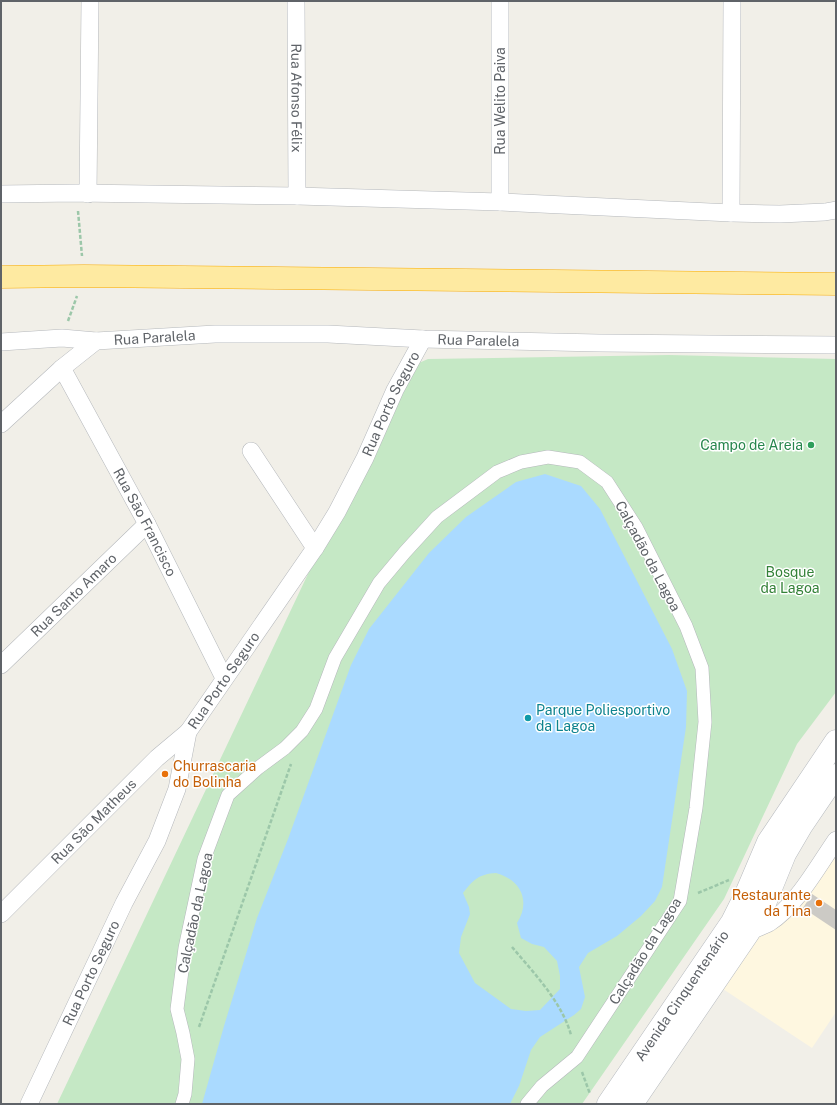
<svg xmlns="http://www.w3.org/2000/svg" width="837" height="1105" font-family="'Public Sans',sans-serif">
	<style>
		.commercial { fill: #fef7e0 }
		.green { fill: #c5e8c5 }
		.water { fill: #aadaff; fill-rule: evenodd }
		.building { fill: #cccac5 }
		.lines { fill: none; stroke-linecap: round; stroke-linejoin: round }
		.pedestrian-casing { stroke: #b5b8bc; stroke-width: 14 }
		.minor-casing { stroke: #b5b8bc; stroke-width: 18 }
		.secondary-casing { stroke: #b6babf; stroke-width: 23 }
		.trunk-casing { stroke: #f9ab00; stroke-width: 23 }
		.path { stroke: #9cc7a9; stroke-width: 2.5; stroke-dasharray: 4 2; stroke-linecap: butt }
		.pedestrian { stroke: #fff; stroke-width: 13 }
		.minor { stroke: #fff; stroke-width: 17 }
		.secondary { stroke: #fff; stroke-width: 22 }
		.trunk { stroke: #feeaa1; stroke-width: 22 }
		.leisure-dot { fill: #2e9e5b; stroke: #fff; stroke-width: 1.5 }
		.culture-dot { fill: #0f9aa8; stroke: #fff; stroke-width: 1.5 }
		.food-dot { fill: #e8710a; stroke: #fff; stroke-width: 1.5 }
		.labels { text-anchor: middle; stroke-width: 3; stroke-linejoin: round; paint-order: stroke }
		.street-label { font-size: 14px; fill: #5f6368; stroke: #fff }
		.leisure-label { font-size: 14px; fill: #27864d; stroke: #fff; text-anchor: end }
		.park-label { font-size: 14px; fill: #348238; stroke: #fff }
		.culture-label { font-size: 14px; fill: #0d838f; stroke: #fff; text-anchor: start }
		.food-label { font-size: 14px; fill: #c56008; stroke: #fff; text-anchor: start }
	</style>
	<rect width="100%" height="100%" fill="#f1efe8"/>
	<polygon class="commercial" points="836,841 836,1012 812,1048 717,985"/>
	<polygon class="green" points="669,355 836,359 836,692 797,744 724,899 582,1104 57,1104 405,369 428,359"/>
	<path class="water" d="M545 474 581 486 600 509 672 649 687 691 686 727 662 887 655 901 641 916 617 936 588 953 579 967 585 997 581 1009 574 1015 540 1037 531 1050 519 1086 510 1104H202L224 1026 257 918 288 839 351 665 369 629 429 553 466 517 516 482ZM496 873C521 880 531 901 517 923L521 938 532 944 544 947 557 961 560 976V989L540 1010 526 1011 511 1009 475 983 459 953 461 937 470 914 469 907 463 893C473 880 479 874 496 873Z"/>
	<polygon class="building" points="812,894 836,910 836,930 803,908"/>
	<g class="lines">
		<g class="pedestrian-casing">
			<polyline id="pedestrian" points="182,1104 185,1094 188,1059 183,1033 177,1009 185,948 204,859 228,795 258,768 285,748 302,731 316,709 335,658 379,583 405,552 437,517 497,472 521,462 548,457 580,462 607,482 636,527 686,626 702,668 705,722 696,808 680,901 577,1057 542,1086 527,1104"/>
		</g>
		<g class="minor-casing">
			<g id="minor">
				<path id="s1" d="M296 1 297 196"/>
				<polyline points="500,1 500,202"/>
				<polyline points="1,194 77,193 297,196 500,202 731,213 780,214 825,212 836,210"/>
				<polyline points="88,194 90,1"/>
				<polyline points="731,213 732,1"/>
				<path id="s2" d="M1 342 62 338 96 341 215 334H328L423 339 599 343 836 345"/>
				<path id="s3" d="M62 368 147 524 224 678"/>
				<polyline points="1,424 62,368 96,341"/>
				<polyline points="251,451 315,548"/>
				<path id="s4" d="M1 665 147 524"/>
				<path id="s5" d="M1 914 157 758 188 732"/>
				<path d="M749 932C755 929 763 926 769 923 796 906 818 866 836 840"/>
				<path id="s6" d="M29 1104 124 903 157 841 177 789 188 732 315 548 337 512 365 458 395 390 423 339"/>
			</g>
		</g>
		<g class="secondary-casing">
			<g id="secondary">
				<path id="s7" d="M608 1104 732 922 745 896 768 842 836 741"/>
				<polyline points="632,1104 749,932 763,908 785,854 802,825 836,775"/>
			</g>
		</g>
		<g class="trunk-casing">
			<polyline id="trunk" points="1,277 84,276 836,284"/>
		</g>
		<g class="path">
			<polyline points="78,211 82,256"/>
			<polyline points="68,321 77,296"/>
			<polyline points="698,893 729,880"/>
			<path d="M512 947C533 972 562 1002 571 1035"/>
			<polyline points="199,1027 291,764"/>
			<polyline points="582,1072 590,1094"/>
		</g>
		<use href="#pedestrian" class="pedestrian"/>
		<use href="#minor" class="minor"/>
		<use href="#secondary" class="secondary"/>
		<use href="#trunk" class="trunk"/>
	</g>
	<circle class="leisure-dot" cx="811" cy="445" r="4"/>
	<circle class="culture-dot" cx="528" cy="718" r="4"/>
	<g class="food-dot">
		<circle cx="165" cy="774" r="4"/>
		<circle cx="819" cy="903" r="4"/>
	</g>
	<g class="labels">
		<g class="street-label">
			<text dy="5" stroke="none"><textPath href="#s1" startOffset="97">Rua Afonso Félix</textPath></text>
			<text transform="translate(500 101) rotate(-90)" y="5">Rua Welito Paiva</text>
			<text dy="5" stroke="none"><textPath href="#s2" startOffset="154">Rua Paralela</textPath></text>
			<text dy="5" stroke="none"><textPath href="#s2" startOffset="478">Rua Paralela</textPath></text>
			<text dy="5" stroke="none"><textPath href="#s6" startOffset="793">Rua Porto Seguro</textPath></text>
			<text dy="5" stroke="none"><textPath href="#s3" startOffset="175">Rua São Francisco</textPath></text>
			<text transform="translate(648 556) rotate(62)" y="5">Calçadão da Lagoa</text>
			<text dy="5" stroke="none"><textPath href="#s4" startOffset="101">Rua Santo Amaro</textPath></text>
			<text dy="5" stroke="none"><textPath href="#s6" startOffset="469">Rua Porto Seguro</textPath></text>
			<text dy="5" stroke="none"><textPath href="#s5" startOffset="131">Rua São Matheus</textPath></text>
			<text transform="translate(195 913) rotate(-78)" y="5">Calçadão da Lagoa</text>
			<text transform="translate(645 951) rotate(-58)" y="5">Calçadão da Lagoa</text>
			<text dy="5" stroke="none"><textPath href="#s6" startOffset="145">Rua Porto Seguro</textPath></text>
			<text dy="5" stroke="none"><textPath href="#s7" startOffset="131">Avenida Cinquentenário</textPath></text>
		</g>
		<g class="leisure-label">
			<text x="803" y="450">Campo de Areia</text>
		</g>
		<g class="park-label">
			<text x="790" y="577">Bosque<tspan x="790" dy="16">da Lagoa</tspan></text>
		</g>
		<g class="culture-label">
			<text x="536" y="715">Parque Poliesportivo<tspan x="536" dy="16">da Lagoa</tspan></text>
		</g>
		<g class="food-label">
			<text x="173" y="771">Churrascaria<tspan x="173" dy="16">do Bolinha</tspan></text>
			<text x="811" y="900" text-anchor="end">Restaurante<tspan x="811" dy="16">da Tina</tspan></text>
		</g>
	</g>
	<rect width="837" height="1105" fill="none" stroke="#5f6368" stroke-width="4"/>
</svg>
